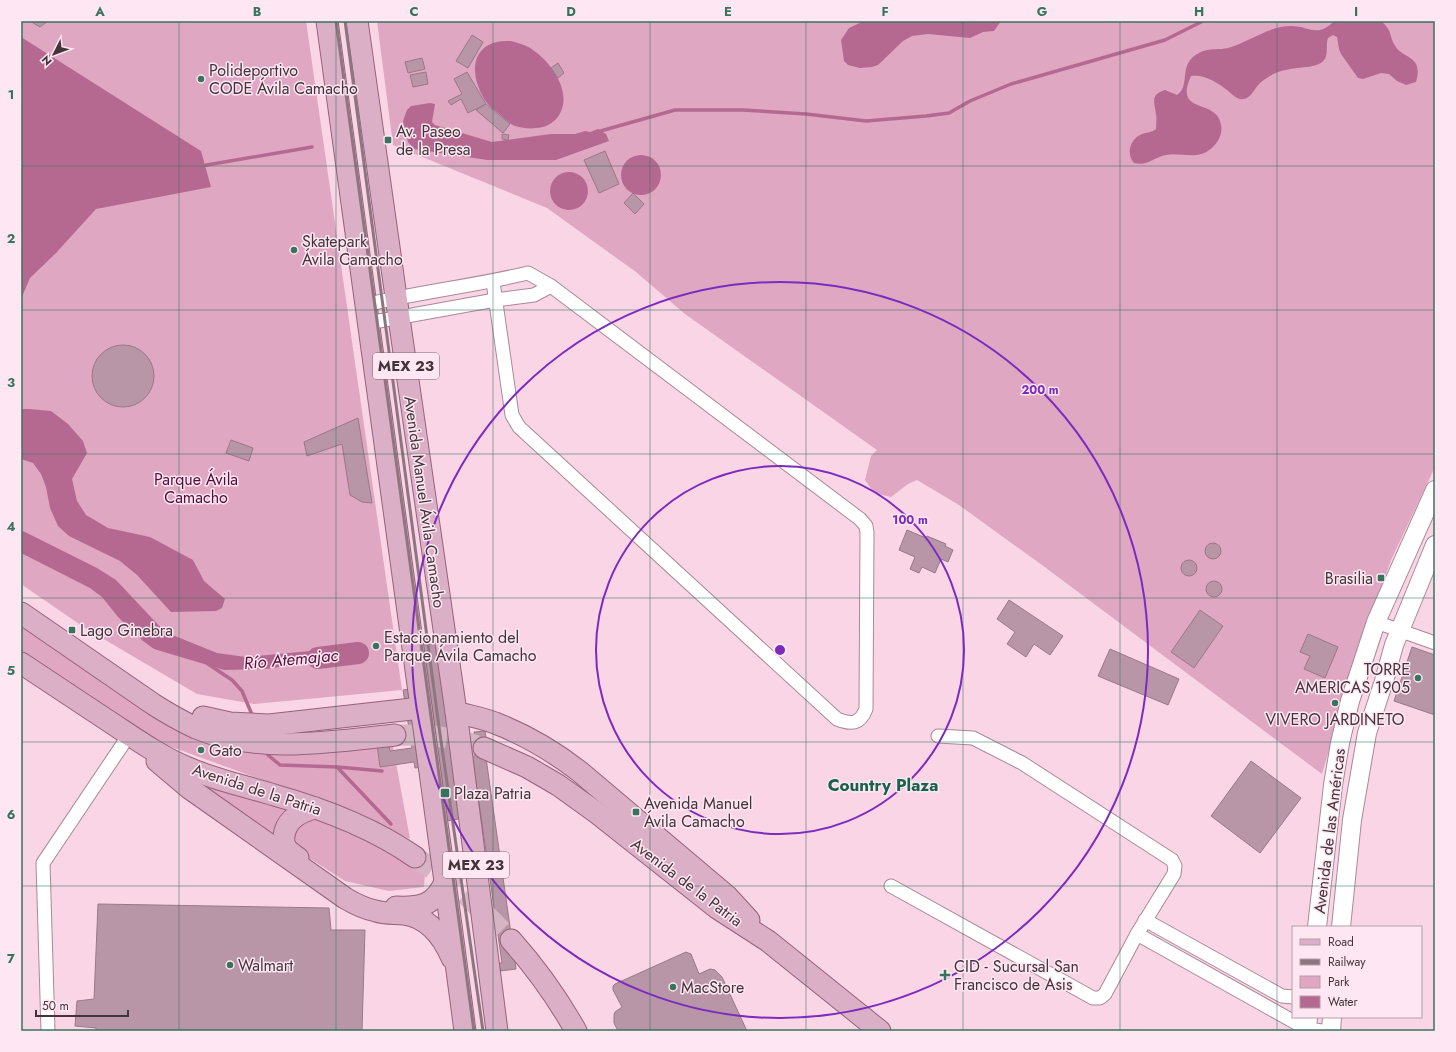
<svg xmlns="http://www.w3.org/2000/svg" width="1456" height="1052" font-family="Jost,sans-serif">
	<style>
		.green { fill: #dfa7c2 }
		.water { fill: #b66990 }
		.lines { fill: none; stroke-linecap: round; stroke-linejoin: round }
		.stream { stroke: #b66990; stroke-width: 3.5 }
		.river { stroke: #b66990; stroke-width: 22 }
		.building { fill: #b996a7; stroke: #9a7888 }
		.primary-tunnel { stroke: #d5b5c4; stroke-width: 21; stroke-dasharray: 21 10; stroke-linecap: butt }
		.street-casing { stroke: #aa8898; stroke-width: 15 }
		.secondary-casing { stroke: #aa8898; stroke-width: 20 }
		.primary-casing { stroke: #96627c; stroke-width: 23 }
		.street { stroke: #fff; stroke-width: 13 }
		.secondary { stroke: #fff; stroke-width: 18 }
		.primary { stroke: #dbafc5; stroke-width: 21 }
		.rail { stroke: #8e7681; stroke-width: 3 }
		.grid { fill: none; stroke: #37735e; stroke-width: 1; stroke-opacity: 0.55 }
		.ring { fill: none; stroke: #7b2cbf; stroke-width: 2 }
		.poi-dot { fill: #37735e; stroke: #fee7f2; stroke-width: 1.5 }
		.labels { text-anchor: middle; stroke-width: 3; stroke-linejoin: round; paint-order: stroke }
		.shield { fill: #fee7f2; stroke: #7a6a71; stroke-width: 1 }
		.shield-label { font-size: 15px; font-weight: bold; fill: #42343a }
		.poi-label { font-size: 16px; fill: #42343a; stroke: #fee7f2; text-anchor: start }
		.park-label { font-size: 16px; fill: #540d38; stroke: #fee7f2 }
		.street-label { font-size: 16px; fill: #42343a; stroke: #fee7f2 }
		.water-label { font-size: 17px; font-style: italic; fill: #550e39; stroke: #fee7f2 }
		.neighbourhood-label { font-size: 17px; font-weight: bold; fill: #18624c; stroke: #fee7f2 }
		.centre { fill: #7b2cbf; stroke: #fee7f2; stroke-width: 2 }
		.ring-label { font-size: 12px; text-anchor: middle; font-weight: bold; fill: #7b2cbf; stroke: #fee7f2; stroke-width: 3; stroke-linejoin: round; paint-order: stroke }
		.neatline { fill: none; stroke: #37735e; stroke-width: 1.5 }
		.grid-label { font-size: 13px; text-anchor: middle; font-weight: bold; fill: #37735e }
	</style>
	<rect width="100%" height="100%" fill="#fad5e6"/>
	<g class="green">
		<polygon points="21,21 306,21 402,690 254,704 197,694 85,628 21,584"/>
		<polygon points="377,21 1435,21 1435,467 1391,560 1354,664 1322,774 1042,565 959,505 917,480 908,484 891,497 874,493 865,480 871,456 877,450 685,314 636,272 547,208 393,145"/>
		<polygon points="21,627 50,639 244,747 392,741 410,839 356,814 158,742 21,652"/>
		<polygon points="168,765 332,822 403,856 425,872 424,887 389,891 345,881 203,790"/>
	</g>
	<g class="water">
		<polygon points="864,21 1001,21 994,31 983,32 970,38 928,34 912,36 903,41 878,65 872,67 860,68 848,65 844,61 841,40 849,28"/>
		<path d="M1334 21 1382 22C1392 31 1389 34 1394 44 1402 60 1424 54 1416 82L1406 85 1397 81 1389 74 1381 73 1363 79 1358 78 1341 54 1339 49 1337 37 1333 35 1328 38C1325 47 1330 57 1321 63 1314 67 1305 67 1297 68 1288 69 1278 71 1270 76 1267 78 1263 80 1260 83 1254 89 1250 101 1240 99 1235 98 1231 93 1227 90 1217 82 1204 74 1191 76 1173 116 1217 97 1221 125 1224 139 1210 154 1196 155 1186 156 1176 153 1166 155 1152 158 1149 166 1134 163 1126 154 1130 140 1140 135 1146 132 1151 133 1156 129 1156 124 1157 119 1156 115 1155 103 1149 95 1165 90L1177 95C1192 85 1176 63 1201 52 1209 48 1220 50 1228 48 1249 42 1267 27 1289 26 1309 25 1317 39 1334 21Z"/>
		<polygon points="21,37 201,151 211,187 96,209 56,253 30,278 21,299"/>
		<path d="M511 41C518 43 527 45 533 50 552 63 575 95 557 118 552 124 544 128 536 128 529 129 522 128 515 126 509 124 503 117 498 113 494 110 490 107 487 103 474 85 466 53 493 43 498 41 505 41 511 41Z"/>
		<polygon points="430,103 435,104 432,122 435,125 492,142 551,134 575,134 585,131 590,132 598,129 606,134 609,141 556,160 487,160 414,149 408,142 403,121 407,110 411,106"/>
		<circle cx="641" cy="175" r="20"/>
		<circle cx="569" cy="191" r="19"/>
		<polygon points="21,409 30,409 51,411 68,424 83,441 87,453 72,479 77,501 86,515 108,528 150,537 193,560 204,581 225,599 222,608 216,611 171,612 137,575 120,561 69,536 58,526 50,508 46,487 41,474 33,463 21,459"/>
		<polygon points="21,530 97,568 116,580 165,632 217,653 246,657 342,648 347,655 342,658 266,669 224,670 154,649 143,641 118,617 102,597 90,588 21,553"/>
	</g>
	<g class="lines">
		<g class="stream">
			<polyline points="597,132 675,110 743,110 806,114 866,121 926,116 949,113 970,101 1011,84 1165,40 1203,21"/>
			<polyline points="201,166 312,147"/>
			<polyline points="208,664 232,680 242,691 253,717"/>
			<polyline points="268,755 280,765 338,767 382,771"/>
			<polyline points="338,768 391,824"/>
		</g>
		<polyline class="river" points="318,658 358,653"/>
	</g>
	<g class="building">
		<polygon points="30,21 48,21 40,27"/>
		<polygon points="472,35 483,42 468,68 456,61"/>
		<polygon points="422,58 425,69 408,73 405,62"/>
		<polygon points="558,63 564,73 558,78 551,68"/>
		<polygon points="426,72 428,84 413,87 410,75"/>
		<polygon points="467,72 486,104 468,113 461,99 451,105 448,101 462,94 454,79"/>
		<polygon points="486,104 510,124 503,133 476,110"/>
		<polygon points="502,134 509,135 508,140 502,139"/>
		<polygon points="605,151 619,184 599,193 584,160"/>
		<polygon points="633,193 644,204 635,214 624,203"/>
		<circle cx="123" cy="376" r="31"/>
		<polygon points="358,418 372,503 362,502 350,495 342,444 307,456 304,442"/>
		<polygon points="231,440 253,448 249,461 226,453"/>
		<polygon points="907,530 926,538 927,536 946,544 945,546 953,550 948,562 941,559 935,573 922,567 919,573 910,569 915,557 899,550"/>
		<circle cx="1213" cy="551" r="8"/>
		<circle cx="1189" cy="568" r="8"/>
		<circle cx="1214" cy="589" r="8"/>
		<polygon points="1009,600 1063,636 1050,655 1034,644 1026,657 1007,644 1015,632 997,619"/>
		<polygon points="1200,610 1223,626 1194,668 1171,652"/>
		<polygon points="1308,634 1338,647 1325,678 1304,669 1310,656 1300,652"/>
		<polygon points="440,643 466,740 475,739 474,732 485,731 488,750 485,751 516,969 500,971 499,963 502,963 472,754 460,756 465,818 433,823 425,767 415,768 414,762 380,767 377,744 388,743 390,751 412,748 403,690 415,688 409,647"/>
		<polygon points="1412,647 1435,655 1435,715 1394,701"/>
		<polygon points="1110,649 1179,679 1168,705 1098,676"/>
		<polygon points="1251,761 1301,798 1260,853 1211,816"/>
		<polygon points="98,904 329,908 331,930 365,930 362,1031 96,1031 96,1028 75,1026 77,1001 94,999"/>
		<polygon points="686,952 691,954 699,974 710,969 715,970 722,977 747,1031 618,1031 614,1023 614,1015 615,1012 622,1007 613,990 613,986 615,984"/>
	</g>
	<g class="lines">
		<g class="primary-tunnel">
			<polyline points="395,735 428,735 455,739 484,748"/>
			<polyline points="415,857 441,875 466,895 511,940"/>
		</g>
		<g class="street-casing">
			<g id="street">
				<path d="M365 305C419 292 474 286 528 273L551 286 860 519 866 526 867 533 866 709C860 724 852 725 837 719L519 427 512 415 493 282"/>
				<polyline points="368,323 495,300 534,295 551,286"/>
				<polyline points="1376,622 1435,643"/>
				<polyline points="891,886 1093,998 1100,998 1105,994 1137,934 1174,874 1175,866 1172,860 1022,763 973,738 938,736"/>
				<polyline points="1145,920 1181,940 1282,996 1293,997"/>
				<polyline points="1137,934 1307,1029 1322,1031"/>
				<polyline points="48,1031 43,863 129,735"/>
			</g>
		</g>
		<g class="secondary-casing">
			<g id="secondary">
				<polyline points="1317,927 1333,785 1340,743 1350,701 1376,622 1435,490"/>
				<polyline points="1341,927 1352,820 1367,733 1384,681 1394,645 1435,545"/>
				<polyline points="1307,1031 1308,1017"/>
				<polyline points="1331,1031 1332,1017"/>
			</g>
		</g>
		<g class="primary-casing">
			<g id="primary">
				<polyline points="327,21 450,918 465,1031"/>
				<polyline points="357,21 399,318 456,712 497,1031"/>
				<path d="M21 613 153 704C167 713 181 721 196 728 258 754 330 742 395 735"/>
				<path d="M21 663C50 682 78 701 107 720 133 737 159 756 188 768 216 780 245 786 274 795 324 809 372 827 415 857"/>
				<path d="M456 712C469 716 483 718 495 723 526 735 553 751 579 771L727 896 749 920"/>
				<polyline points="203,717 230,723 269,725 421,708"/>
				<polyline points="484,748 527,767 558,785 597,813 717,908 768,941 880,1031"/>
				<path d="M157 761 189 788 345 898C355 904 365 909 376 911 385 914 394 913 404 914 428 917 443 937 452 958"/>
				<path d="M298 858C294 855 289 852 286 848 284 844 283 840 284 836 286 819 300 812 315 808"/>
				<path d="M396 907C420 908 434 906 445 882"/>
				<path d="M511 940C536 968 558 999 576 1031"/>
			</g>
		</g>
		<use href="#street" class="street"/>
		<use href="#secondary" class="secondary"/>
		<use href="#primary" class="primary"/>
		<g class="rail">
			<polyline points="336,21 474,1031"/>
			<polyline points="345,21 439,727 483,1031"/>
		</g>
	</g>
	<path class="grid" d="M179 21V1031M336 21V1031M493 21V1031M650 21V1031M806 21V1031M963 21V1031M1120 21V1031M1277 21V1031M21 166H1435M21 310H1435M21 454H1435M21 598H1435M21 742H1435M21 886H1435"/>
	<g class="ring">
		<circle cx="780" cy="650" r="184"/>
		<circle cx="780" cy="650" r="368"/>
	</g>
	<g class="poi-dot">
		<circle cx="201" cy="79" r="4"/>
		<rect x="384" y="136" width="8" height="8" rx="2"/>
		<circle cx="294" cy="250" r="4"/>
		<rect x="1377" y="574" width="8" height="8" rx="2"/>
		<rect x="68" y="626" width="8" height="8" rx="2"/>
		<circle cx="376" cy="646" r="4"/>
		<circle cx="1418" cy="678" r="4"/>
		<circle cx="1335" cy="703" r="4"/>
		<circle cx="201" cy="750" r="4"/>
		<rect x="440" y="788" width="10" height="10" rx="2"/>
		<rect x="632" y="808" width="8" height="8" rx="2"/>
		<circle cx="230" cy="965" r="4"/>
		<path d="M943 969h4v4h4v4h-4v4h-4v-4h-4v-4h4z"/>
		<circle cx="673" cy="987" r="4"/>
	</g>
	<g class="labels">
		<g class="shield">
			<rect x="373" y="353" width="66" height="26" rx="3"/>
			<rect x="443" y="852" width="66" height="26" rx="3"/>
		</g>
		<g class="shield-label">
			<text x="406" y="371">MEX 23</text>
			<text x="476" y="870">MEX 23</text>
		</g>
		<g class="poi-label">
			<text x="209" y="76">Polideportivo<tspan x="209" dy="18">CODE Ávila Camacho</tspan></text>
			<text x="396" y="137">Av. Paseo<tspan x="396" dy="18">de la Presa</tspan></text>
			<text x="302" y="247">Skatepark<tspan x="302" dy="18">Ávila Camacho</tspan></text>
			<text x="1373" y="584" text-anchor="end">Brasilia</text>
			<text x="80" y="636">Lago Ginebra</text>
			<text x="384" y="643">Estacionamiento del<tspan x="384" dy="18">Parque Ávila Camacho</tspan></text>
			<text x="1410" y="675" text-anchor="end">TORRE<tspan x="1410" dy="18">AMERICAS 1905</tspan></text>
			<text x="1335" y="725" text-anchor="middle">VIVERO JARDINETO</text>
			<text x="209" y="756">Gato</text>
			<text x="454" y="799">Plaza Patria</text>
			<text x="644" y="809">Avenida Manuel<tspan x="644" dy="18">Ávila Camacho</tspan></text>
			<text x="238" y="971">Walmart</text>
			<text x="954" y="972">CID - Sucursal San<tspan x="954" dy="18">Francisco de Asis</tspan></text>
			<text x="681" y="993">MacStore</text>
		</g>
		<g class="park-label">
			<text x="196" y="485">Parque Ávila<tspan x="196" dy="18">Camacho</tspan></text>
		</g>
		<g class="street-label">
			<text transform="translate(425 502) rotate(82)" y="6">Avenida Manuel Ávila Camacho</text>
			<text transform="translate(257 789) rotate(18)" y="6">Avenida de la Patria</text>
			<text transform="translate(1329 831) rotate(-83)" y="6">Avenida de las Américas</text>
			<text transform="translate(687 882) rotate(37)" y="6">Avenida de la Patria</text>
		</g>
		<g class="water-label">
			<text transform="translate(291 659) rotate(-5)" y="6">Río Atemajac</text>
		</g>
		<g class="neighbourhood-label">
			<text x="883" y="791">Country Plaza</text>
		</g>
	</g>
	<circle cx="780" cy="650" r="6" class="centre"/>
	<g class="ring-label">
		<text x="1040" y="394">200 m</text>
		<text x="910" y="524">100 m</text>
	</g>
	<rect width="1456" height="1052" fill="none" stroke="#fee7f2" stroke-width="44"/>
	<rect x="1292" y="926" width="130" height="92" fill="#fee7f2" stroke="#b39fa8"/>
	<rect x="1300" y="939" width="20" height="6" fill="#dbafc5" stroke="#b39fa8"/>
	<text x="1328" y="946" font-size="12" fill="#42343a">Road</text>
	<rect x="1300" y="959" width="20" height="6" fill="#8e7681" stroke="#b39fa8"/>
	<text x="1328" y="966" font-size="12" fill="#42343a">Railway</text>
	<rect x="1300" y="976" width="20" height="12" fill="#dfa7c2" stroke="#b39fa8"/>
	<text x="1328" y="986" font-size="12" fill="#42343a">Park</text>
	<rect x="1300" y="996" width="20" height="12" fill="#b66990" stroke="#b39fa8"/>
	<text x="1328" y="1006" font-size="12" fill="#42343a">Water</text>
	<g transform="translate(54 54) rotate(228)" stroke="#fee7f2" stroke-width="3" paint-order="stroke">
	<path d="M0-3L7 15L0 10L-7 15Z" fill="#42343a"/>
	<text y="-6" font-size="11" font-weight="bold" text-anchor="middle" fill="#42343a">N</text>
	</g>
	<path d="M36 1010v6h92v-6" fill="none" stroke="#42343a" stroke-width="2"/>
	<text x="42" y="1010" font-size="12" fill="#42343a" stroke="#fee7f2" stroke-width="3" paint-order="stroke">50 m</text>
	<rect x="22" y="22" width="1412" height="1008" class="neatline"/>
	<g class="grid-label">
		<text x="100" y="16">A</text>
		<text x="257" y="16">B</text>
		<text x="414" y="16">C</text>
		<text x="571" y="16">D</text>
		<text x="728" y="16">E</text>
		<text x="885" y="16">F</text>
		<text x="1042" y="16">G</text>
		<text x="1199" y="16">H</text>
		<text x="1356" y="16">I</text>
		<text x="11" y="99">1</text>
		<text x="11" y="243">2</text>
		<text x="11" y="387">3</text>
		<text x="11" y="531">4</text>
		<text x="11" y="675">5</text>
		<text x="11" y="819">6</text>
		<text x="11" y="963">7</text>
	</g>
</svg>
